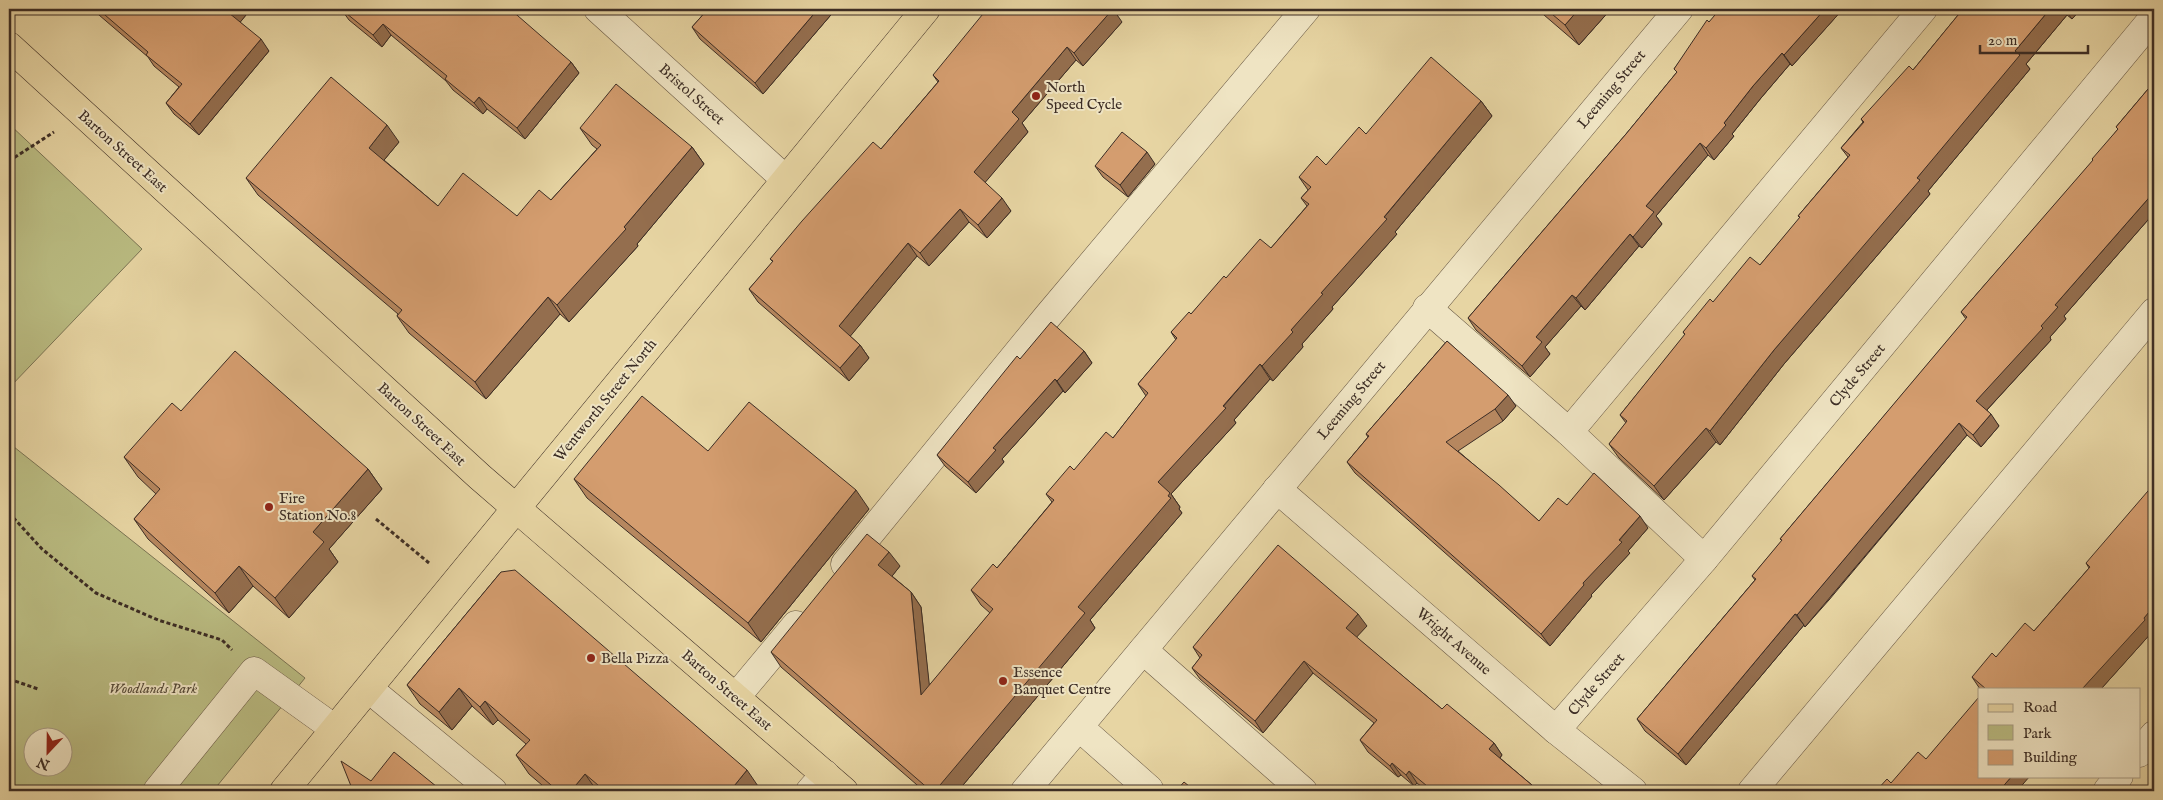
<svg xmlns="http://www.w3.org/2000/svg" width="2163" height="800" font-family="'IM FELL English',serif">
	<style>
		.green { fill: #babc82; stroke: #7b7454; fill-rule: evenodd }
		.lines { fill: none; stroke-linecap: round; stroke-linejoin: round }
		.minor-casing { stroke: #675744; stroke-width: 29 }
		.major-casing { stroke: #3c2d25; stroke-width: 29 }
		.path { stroke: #3c2d25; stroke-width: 3; stroke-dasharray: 4 2.5; stroke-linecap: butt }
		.minor { stroke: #efe4c3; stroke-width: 28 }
		.major { stroke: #e7d5a3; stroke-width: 28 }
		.wall { fill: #b6875f; stroke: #3c2d25 }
		.shaded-wall { fill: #946e4e; stroke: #3c2d25 }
		.building { fill: #d49d6f; stroke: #3c2d25 }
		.poi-dot { fill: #8f2418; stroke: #efe4c3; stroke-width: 2 }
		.labels { text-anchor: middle; stroke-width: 4; stroke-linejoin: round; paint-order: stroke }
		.poi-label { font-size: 15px; fill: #3c2d25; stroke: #efe4c3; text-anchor: start }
		.street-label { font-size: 15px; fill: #3c2d25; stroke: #efe4c3 }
		.park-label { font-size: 15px; font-style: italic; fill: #554a38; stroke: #efe4c3 }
	</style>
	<rect width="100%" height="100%" fill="#e7d5a3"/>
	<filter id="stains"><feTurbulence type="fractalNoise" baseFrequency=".004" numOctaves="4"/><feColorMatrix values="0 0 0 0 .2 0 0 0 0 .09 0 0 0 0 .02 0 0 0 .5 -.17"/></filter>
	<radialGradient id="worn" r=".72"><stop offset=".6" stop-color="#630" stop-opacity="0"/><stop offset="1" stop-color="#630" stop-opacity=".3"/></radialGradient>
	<g class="green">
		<polygon points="9,124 142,249 9,388"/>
		<path d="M9 443 305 678 213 791H9ZM32 738H62V768H32Z"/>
	</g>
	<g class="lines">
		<g class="minor-casing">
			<g id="minor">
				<polyline points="598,9 785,179"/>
				<polyline points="1427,308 1569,432 1704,559"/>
				<polyline points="1569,432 1923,9"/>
				<polyline points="1277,489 1556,730 1633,791"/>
				<polyline points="845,564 1047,317 1306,9"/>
				<polyline points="1143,650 1303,791"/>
				<polyline points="369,689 493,791"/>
				<polyline points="736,697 796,625"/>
				<polyline points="1079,727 1149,789"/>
				<polyline points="1556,730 1704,559 2154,17"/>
				<polyline points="2139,753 2154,735"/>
				<polyline points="157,791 254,671 335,729"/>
				<polyline points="810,791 825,774"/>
				<polyline points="1025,791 1679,9"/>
				<polyline points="1752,791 2154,312"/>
				<polyline points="2107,791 2119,776"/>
			</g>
		</g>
		<g class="major-casing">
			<g id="major">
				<polyline points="9,46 480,477 844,791"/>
				<polyline points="284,791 926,9"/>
			</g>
		</g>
		<g class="path">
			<polyline points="9,161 54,132"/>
			<polyline points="9,513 42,549 96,593 158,620 222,640 232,650"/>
			<polyline points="376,519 429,563"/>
			<polyline points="9,679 38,689"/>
		</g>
		<use href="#minor" class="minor"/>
		<use href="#major" class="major"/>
	</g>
	<g class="wall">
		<polygon points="92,9 245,9 243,11 246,15 240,22 269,51 199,135 174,114 166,103 179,87 154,66 148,57"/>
		<polygon points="341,9 571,62 579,73 525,139 487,109 483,114 453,90 446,81 391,35 382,47 349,20"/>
		<polygon points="708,9 836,9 763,94 700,39 692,27"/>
		<polygon points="1537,9 1611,9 1579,45"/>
		<polygon points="1843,9 1792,66 1790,64 1761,98 1732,134 1734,136 1714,160 1708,155 1656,216 1662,224 1642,248 1639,246 1585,310 1581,306 1545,347 1550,354 1530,377 1476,330 1468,318 1626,134 1677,72 1674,69 1709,22"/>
		<polygon points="1963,9 2081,9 2072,19 2067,15 2026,64 2030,69 1928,191 1930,194 1784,364 1720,445 1716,442 1664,500 1619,458 1609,444 1626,423 1620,415 1685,335 1683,332 1713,302 1760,265 1800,218 1798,216 1848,157 1841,148 1863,122 1861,119 1913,70"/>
		<polygon points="1122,22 1083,66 1076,60 1022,123 1028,132 985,182 1011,211 987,238 969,222 929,266 917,256 850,336 860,345 869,358 849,381 758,302 749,289 773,262 770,259 881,149 938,82 933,75"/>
		<polygon points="2154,82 2154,213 2064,316 2066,319 2050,337 2051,340 1987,410 1999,426 1981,447 1967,435 1829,600 1805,627 1804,625 1686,765 1645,731 1637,719 1755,580 1752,576 1782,541 1780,539 1966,319 1961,312 2093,161 2118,129 2116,127"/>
		<polygon points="1481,101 1492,116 1395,232 1397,234 1332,307 1333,309 1302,344 1303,347 1273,381 1270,379 1234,420 1236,423 1171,494 1180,507 1179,509 1182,513 1090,620 1095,628 958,791 924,791 781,667 771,652 900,566 892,576 911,592 921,607 929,686 990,613 981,605 971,590 997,568 1052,502 1046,494 1113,438 1146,396 1138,384 1176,340 1171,332 1191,314 1226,278 1271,248 1307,206 1301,198 1308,190 1299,177 1326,165 1366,134"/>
		<polygon points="580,128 692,147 704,164 637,244 638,246 569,322 560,314 486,399 409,333 397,316 398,314 258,195 246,178 399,142 384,160 438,206 517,216 551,200 597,149 592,145"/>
		<polygon points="1155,164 1128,197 1103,177 1095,166"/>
		<polygon points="1447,341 1516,406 1503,421 1458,451 1539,521 1567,505 1648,528 1628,551 1630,553 1591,595 1592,596 1550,646 1355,473 1347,462 1368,437 1366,434"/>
		<polygon points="1084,351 1092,363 1065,393 1063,391 1002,459 1004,462 976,493 945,466 937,455 1020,359"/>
		<polygon points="181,411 368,469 382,489 329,549 338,562 289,618 253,586 229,613 148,539 134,519 156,494 138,477 124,457"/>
		<polygon points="574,479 869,509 761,642 587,498"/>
		<polygon points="2086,563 2153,631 2101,689 1980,689 1972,677 1996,657 2034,631 2089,568"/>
		<polygon points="501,572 760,789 758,791 549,791 529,774 516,755 526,744 498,720 493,725 472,706 452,730 420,704 407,685"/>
		<polygon points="1367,626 1356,637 1442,709 1494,743 1502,755 1500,758 1539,791 1427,791 1417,783 1414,786 1401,775 1398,777 1368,752 1360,740 1374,723 1313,673 1263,733 1200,679 1192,668 1200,658 1193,647"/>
	</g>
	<g class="shaded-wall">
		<polygon points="233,9 245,9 243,11 246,15 238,25 229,13"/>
		<polygon points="818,9 836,9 763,94 755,83"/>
		<polygon points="1113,9 1122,22 1083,66 1074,53"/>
		<polygon points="1579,9 1611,9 1579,45 1565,25"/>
		<polygon points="1825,9 1843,9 1792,66 1784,55"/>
		<polygon points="2050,9 2062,9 2067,15 2026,64 2030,69 1928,191 1930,194 1784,364 1720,445 1710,431 1774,350 1917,178 2015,51"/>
		<polygon points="2064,9 2081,9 2072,19"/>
		<polygon points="383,24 391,35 382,47 373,35"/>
		<polygon points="261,39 269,51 199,135 190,124"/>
		<polygon points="1067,47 1076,60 1022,123 1028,132 983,185 974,172 1012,112"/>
		<polygon points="1782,53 1790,64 1761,98 1732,134 1734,136 1714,160 1706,148 1724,123 1753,86"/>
		<polygon points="571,62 579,73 525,139 517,128"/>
		<polygon points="479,97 487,109 483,114 474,103"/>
		<polygon points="1481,101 1492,116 1395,232 1397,234 1332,307 1333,309 1302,344 1303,347 1273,381 1262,366 1321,293"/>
		<polygon points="387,125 399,142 380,165 369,148"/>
		<polygon points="1700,143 1708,155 1656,216 1662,224 1642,248 1633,237 1646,206"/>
		<polygon points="692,147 704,164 637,244 638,246 569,322 557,305 624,227"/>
		<polygon points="1147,152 1155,164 1128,197 1120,185"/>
		<polygon points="2154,192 2154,213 2064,316 2066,319 2050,337 2051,340 1984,413 1976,401 2055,305"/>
		<polygon points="1002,198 1011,211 987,238 978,225"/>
		<polygon points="960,209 969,222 929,266 920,253"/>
		<polygon points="1630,234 1639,246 1585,310 1576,298"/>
		<polygon points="908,243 917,256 848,339 839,326"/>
		<polygon points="1572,295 1581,306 1545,347 1550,354 1530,377 1522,366 1536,337"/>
		<polygon points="548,297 560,314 486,399 475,382"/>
		<polygon points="860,345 869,358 849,381 840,368"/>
		<polygon points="1084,351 1092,363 1065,393 1057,381"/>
		<polygon points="1260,364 1270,379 1234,420 1236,423 1171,494 1180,507 1179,509 1182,513 1090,620 1095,628 958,791 935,791 1078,607 1158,482"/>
		<polygon points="1055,379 1063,391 1002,459 1004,462 976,493 968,482 993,448"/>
		<polygon points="1508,395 1516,406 1503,421 1495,409"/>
		<polygon points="1991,414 1999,426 1981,447 1973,435"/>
		<polygon points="1959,423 1967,435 1805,627 1797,615"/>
		<polygon points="1706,428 1716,442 1664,500 1654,486"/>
		<polygon points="368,469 382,489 329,549 338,562 289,618 275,598 313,532"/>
		<polygon points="856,490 869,509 761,642 748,623"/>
		<polygon points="1640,516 1648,528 1628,551 1630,553 1591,595 1592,596 1550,646 1541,634 1583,583"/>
		<polygon points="889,552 900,566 889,580 878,565"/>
		<polygon points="239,566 253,586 229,613 215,593"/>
		<polygon points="911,592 921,607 932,710 921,695"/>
		<polygon points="2154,606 2154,627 2152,629 2153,631 2101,689 2082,689"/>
		<polygon points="1358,614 1367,626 1354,640 1346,628"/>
		<polygon points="1795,614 1804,625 1686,765 1678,754"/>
		<polygon points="1304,661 1313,673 1263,733 1255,721"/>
		<polygon points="459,688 472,706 452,730 439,712"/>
		<polygon points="485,701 498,720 493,725 480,707"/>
		<polygon points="1494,743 1502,755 1498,760 1489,749"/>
		<polygon points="1392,763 1401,775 1398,777 1390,766"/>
		<polygon points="747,770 760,789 758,791 730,791"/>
		<polygon points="1409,771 1417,783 1414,786 1406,775"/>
		<polygon points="585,774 597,791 571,791"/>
		<polygon points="2012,776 2030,776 2017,791 1999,791"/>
	</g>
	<g class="building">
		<polygon points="98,9 233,9 229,13 261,39 190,124 166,103 182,84 146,55 148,52"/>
		<polygon points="341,9 510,9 571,62 517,128 479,97 474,103 445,79 447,76 383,24 373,35"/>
		<polygon points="708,9 818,9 755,83 692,27"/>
		<polygon points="987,9 1113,9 1074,53 1067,47 1012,112 1019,119 974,172 1002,198 978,225 960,209 920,253 908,243 839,326 860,345 840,368 749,289 773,261 770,259 802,221 873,142 881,149 939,81 933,75"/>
		<polygon points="1546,9 1579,9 1565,25"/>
		<polygon points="1720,9 1825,9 1784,55 1782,53 1753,86 1724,123 1726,125 1706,148 1700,143 1646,206 1654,212 1633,237 1630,234 1576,298 1572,295 1536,337 1542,342 1522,366 1468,318 1626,134 1677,72 1674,69 1707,20 1709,22"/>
		<polygon points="1963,9 2050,9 2015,51 2020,55 1917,178 1920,180 1774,350 1710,431 1706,428 1654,486 1609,444 1627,421 1620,415 1685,334 1683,332 1710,299 1713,302 1750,257 1760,265 1800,217 1798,216 1850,155 1841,148 1864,122 1861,119 1909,66 1913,70"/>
		<polygon points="1431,57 1481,101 1384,217 1387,219 1321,293 1323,294 1291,330 1293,332 1262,366 1260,364 1223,406 1226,408 1158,482 1170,493 1168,496 1171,498 1078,607 1085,613 935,791 931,791 771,652 867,534 889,552 878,565 911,592 921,695 993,609 971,590 993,564 997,568 1054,500 1046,494 1070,466 1074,470 1106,432 1113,438 1148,393 1138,384 1177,338 1171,332 1189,312 1191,314 1224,276 1226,278 1260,239 1271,248 1309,204 1301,198 1311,187 1299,177 1317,156 1326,165 1359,127 1366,134"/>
		<polygon points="331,77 387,125 369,148 438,206 463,173 517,216 539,190 551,200 601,145 580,128 616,84 692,147 624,227 626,229 557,305 548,297 475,382 397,316 402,310 246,178"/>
		<polygon points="2154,82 2154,192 2055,305 2058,307 2041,326 2043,328 1976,401 1991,414 1973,435 1959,423 1820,588 1797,615 1795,614 1678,754 1637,719 1756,579 1752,576 1782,540 1780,539 1967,317 1961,312 2093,160 2092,159 2118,129 2116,127"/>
		<polygon points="1122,132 1147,152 1120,185 1095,166"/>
		<polygon points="1051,322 1084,351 1057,381 1055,379 993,448 996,450 968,482 937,455 1017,356 1020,359"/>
		<polygon points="1447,341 1508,395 1495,409 1446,442 1499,485 1539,521 1558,498 1567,505 1594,473 1640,516 1619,540 1622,542 1583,583 1584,585 1541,634 1347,462 1369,436 1366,434"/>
		<polygon points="235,351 368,469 313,532 324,542 275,598 239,566 215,593 134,519 160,489 124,457 172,403 181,411"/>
		<polygon points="642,396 708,451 749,402 856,490 748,623 574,479"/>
		<polygon points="2154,484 2154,606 2144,618 2145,620 2082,689 1986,689 1972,677 1992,653 1996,657 2025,623 2034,631 2090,567 2086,563"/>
		<polygon points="1278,545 1358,614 1346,628 1442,709 1447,704 1494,743 1489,749 1539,791 1433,791 1409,771 1406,775 1392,763 1390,766 1360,740 1377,720 1304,661 1255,721 1192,668 1202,655 1193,647"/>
		<polygon points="515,570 747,770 730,791 605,791 585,774 571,791 558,791 516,755 530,740 485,701 480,707 459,688 439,712 407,685 501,572"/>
		<polygon points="1979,697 1979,776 2012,776 1999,791 1876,791 1887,779 1891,783 1918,752 1926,759"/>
		<polygon points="394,752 442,791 353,791 341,761 371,781"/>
		<polygon points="1184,782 1195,791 1176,791"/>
	</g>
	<g class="poi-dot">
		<circle cx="1036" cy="96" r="5"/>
		<circle cx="269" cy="507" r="5"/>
		<circle cx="591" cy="658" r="5"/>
		<circle cx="1003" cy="681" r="5"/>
	</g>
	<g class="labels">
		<g class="poi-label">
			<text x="1046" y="92">North<tspan x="1046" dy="17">Speed Cycle</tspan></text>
			<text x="279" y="503">Fire<tspan x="279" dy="17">Station No.8</tspan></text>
			<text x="601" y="663">Bella Pizza</text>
			<text x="1013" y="677">Essence<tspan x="1013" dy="17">Banquet Centre</tspan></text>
		</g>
		<g class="street-label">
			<text transform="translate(1611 89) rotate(-50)" y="5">Leeming Street</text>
			<text transform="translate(692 94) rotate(42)" y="5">Bristol Street</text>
			<text transform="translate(123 151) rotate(42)" y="5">Barton Street East</text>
			<text transform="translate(1857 375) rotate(-50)" y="5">Clyde Street</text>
			<text transform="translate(605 400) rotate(-51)" y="5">Wentworth Street North</text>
			<text transform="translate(1351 400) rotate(-50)" y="5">Leeming Street</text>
			<text transform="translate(422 424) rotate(43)" y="5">Barton Street East</text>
			<text transform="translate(1454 641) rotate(41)" y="5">Wright Avenue</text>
			<text transform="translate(1596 684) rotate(-49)" y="5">Clyde Street</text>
			<text transform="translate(727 690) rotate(41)" y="5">Barton Street East</text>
		</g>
		<g class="park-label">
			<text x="153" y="693">Woodlands Park</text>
		</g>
	</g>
	<rect width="2163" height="800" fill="none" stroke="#e7d5a3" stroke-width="30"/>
	<rect x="10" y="10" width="2143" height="780" fill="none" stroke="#3c2d25" stroke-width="2.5"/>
	<rect x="15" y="15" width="2133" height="770" fill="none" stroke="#3c2d25"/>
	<rect x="1978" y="688" width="162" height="90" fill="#efe4c3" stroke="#a79b84"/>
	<rect x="1988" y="704" width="25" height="8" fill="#e7d5a3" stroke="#a79b84"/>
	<text x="2023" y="712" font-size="15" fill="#3c2d25">Road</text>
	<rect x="1988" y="725" width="25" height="15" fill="#babc82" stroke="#a79b84"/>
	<text x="2023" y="738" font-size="15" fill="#3c2d25">Park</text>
	<rect x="1988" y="750" width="25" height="15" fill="#d49d6f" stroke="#a79b84"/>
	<text x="2023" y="762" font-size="15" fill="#3c2d25">Building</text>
	<g transform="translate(48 752) rotate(202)"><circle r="24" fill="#efe4c3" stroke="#a79b84"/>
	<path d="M0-4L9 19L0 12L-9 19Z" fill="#8f2418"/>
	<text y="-8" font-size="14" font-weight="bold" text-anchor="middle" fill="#3c2d25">N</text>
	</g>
	<path d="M1980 45v8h108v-8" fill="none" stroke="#3c2d25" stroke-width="2.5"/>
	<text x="1988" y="45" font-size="15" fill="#3c2d25" stroke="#efe4c3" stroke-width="4" paint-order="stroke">20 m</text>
	<rect width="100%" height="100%" filter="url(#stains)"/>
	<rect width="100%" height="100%" fill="url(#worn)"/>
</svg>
